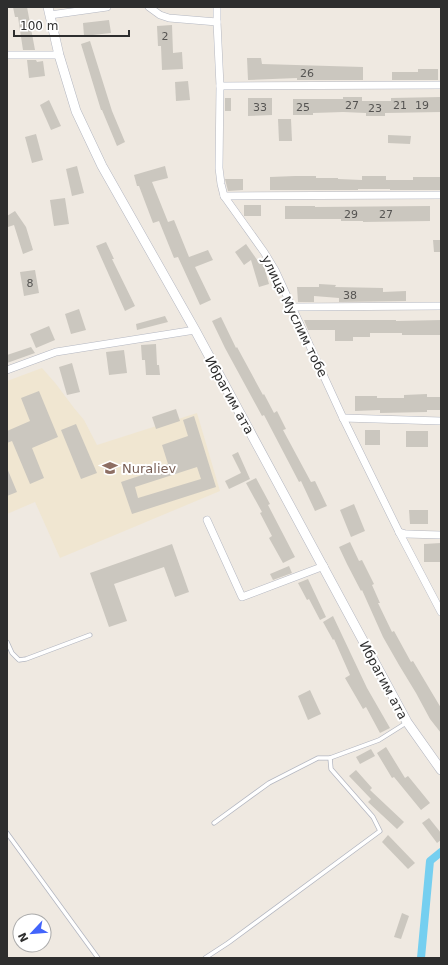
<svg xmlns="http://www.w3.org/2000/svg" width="448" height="965" font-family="'DejaVu Sans',sans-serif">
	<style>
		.education { fill: #f0e6d1 }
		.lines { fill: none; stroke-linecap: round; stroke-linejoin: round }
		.canal { stroke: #75cff0; stroke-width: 8 }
		.building { fill: #cbc7bf; fill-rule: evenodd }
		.lane-casing { stroke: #b4b7c1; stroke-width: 5 }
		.street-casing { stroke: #b4b7c1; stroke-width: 8 }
		.secondary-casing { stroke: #b4b7c1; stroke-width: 10 }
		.lane { stroke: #fff; stroke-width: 3.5 }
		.street { stroke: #fff; stroke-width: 7 }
		.secondary { stroke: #fff; stroke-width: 9 }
		.labels { text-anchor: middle; stroke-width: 4; stroke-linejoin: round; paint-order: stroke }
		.number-label { font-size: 11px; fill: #555452 }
		.street-label { font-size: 13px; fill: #2e2e2e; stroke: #fff }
		.education-label { font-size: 13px; fill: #785e54; stroke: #fff; text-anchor: start }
	</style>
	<rect width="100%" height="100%" fill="#efe9e1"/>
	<polygon class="education" points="42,368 56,384 74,408 84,420 97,445 197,413 220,491 60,558 35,502 7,514 7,381"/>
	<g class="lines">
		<polyline class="canal" points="421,958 430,861 441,852"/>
	</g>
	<g class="building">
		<polygon points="13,7 27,7 35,50 23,50 18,17 15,17"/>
		<polygon points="109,20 111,33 84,36 83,23"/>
		<polygon points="172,25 173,53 182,52 183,69 162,70 161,46 158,46 157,26"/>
		<polygon points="90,41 112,111 125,142 117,146 102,110 101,110 81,44"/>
		<polygon points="247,58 261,58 262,64 363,67 363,80 297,80 297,78 248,80"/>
		<polygon points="27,60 36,60 37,62 43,61 45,76 29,78"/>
		<polygon points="418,69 438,69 438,80 392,80 392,72 418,72"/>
		<polygon points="188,81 190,100 176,101 175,82"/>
		<polygon points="343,97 362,97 362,101 391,101 391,98 441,97 441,112 385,113 385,116 366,116 366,113 343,112 313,113 313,115 293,115 293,99 343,99"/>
		<rect x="225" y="98" width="6" height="13"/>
		<polygon points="248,98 272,98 272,115 248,116"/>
		<polygon points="49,100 61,126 51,130 40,105"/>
		<polygon points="278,119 291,119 292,141 279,141"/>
		<polygon points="36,134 43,160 32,163 25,137"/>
		<polygon points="388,135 411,136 410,144 388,143"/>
		<polygon points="77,166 84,193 72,196 66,169"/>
		<polygon points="165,166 168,178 152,182 168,222 174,220 189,257 208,250 213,260 195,267 211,300 200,305 178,257 174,258 159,221 153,223 139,186 137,186 134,175"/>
		<polygon points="295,176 316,176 316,178 338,178 338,179 362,180 362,176 386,176 386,180 413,180 413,177 441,177 441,190 390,190 390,189 358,189 358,190 270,190 270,177"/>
		<polygon points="225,179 243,179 243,190 228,191"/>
		<polygon points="65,198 69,224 54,226 50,200"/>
		<rect x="244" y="205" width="17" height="11"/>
		<polygon points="285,206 315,206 315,207 430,206 430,221 363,222 363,221 341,221 341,219 285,219"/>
		<polygon points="15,211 26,227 33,250 23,254 14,225 8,227 7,216"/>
		<polygon points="433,240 441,240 441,252 434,252"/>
		<polygon points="106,242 114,259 112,259 135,306 125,311 96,246"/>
		<polygon points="246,244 260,264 263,263 269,284 259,287 251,260 244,265 235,252"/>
		<polygon points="35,270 39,293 24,296 20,272"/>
		<polygon points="319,284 336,285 335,287 383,288 383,292 406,291 406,301 339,302 339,298 314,296 314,302 298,302 297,287 319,287"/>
		<polygon points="79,309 86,330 71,334 65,314"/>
		<polygon points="165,316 168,322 137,330 136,324"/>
		<polygon points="221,317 236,348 237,347 263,395 264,394 274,413 277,411 286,429 283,430 311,482 315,481 327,506 315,511 301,481 299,482 264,415 262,416 225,348 212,321"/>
		<polygon points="304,320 396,320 396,321 441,320 441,335 402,335 402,333 370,333 370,337 353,337 353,341 335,341 335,330 308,330"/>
		<polygon points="49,326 55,340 36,348 30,334"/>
		<polygon points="156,344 157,365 159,365 160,375 146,375 145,360 142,360 141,345"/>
		<polygon points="31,347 35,353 7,363 7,355"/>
		<polygon points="124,350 127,373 109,375 106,352"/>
		<polygon points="72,363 80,392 67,395 59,367"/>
		<polygon points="39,391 58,437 32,448 44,478 30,484 12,441 7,443 7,431 30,421 21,398"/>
		<polygon points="427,394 427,397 441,397 441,410 427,410 427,412 380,413 380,410 355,411 355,396 377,396 377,398 404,398 404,395"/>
		<polygon points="176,409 180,421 156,429 152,417"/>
		<path d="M194 416 216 487 132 514 121 482 142 475 141 473 168 464 162 445 188 436 183 420ZM197 467 201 479 138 498 135 487Z"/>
		<polygon points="76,424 97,473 81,479 61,430"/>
		<rect x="365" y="430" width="15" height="15"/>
		<rect x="406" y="431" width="22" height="16"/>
		<polygon points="238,452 250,479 229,489 225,481 241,473 232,455"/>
		<polygon points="7,468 17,492 7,496"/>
		<polygon points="256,478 270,504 268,505 295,557 283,563 269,538 272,536 260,513 262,512 246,483"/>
		<polygon points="354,504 365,531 351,537 340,510"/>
		<polygon points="409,510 428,510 428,524 410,524"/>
		<polygon points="350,542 359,561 362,560 374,584 372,585 380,603 378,603 392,632 394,631 411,662 413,661 441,708 441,733 430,719 416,693 399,665 383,637 362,590 361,591 347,564 339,547"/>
		<polygon points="441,543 441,562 424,562 424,544"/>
		<polygon points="172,544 189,592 175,597 164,567 114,584 127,621 109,627 90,573"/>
		<polygon points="289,566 292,573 273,580 270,574"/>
		<polygon points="308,579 326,617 320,620 309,599 307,600 298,583"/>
		<polygon points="333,616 367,688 390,728 380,733 366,707 363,709 345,678 350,675 334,639 333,640 323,622"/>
		<polygon points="310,690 321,714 308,720 298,696"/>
		<polygon points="386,747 405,778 408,776 430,803 421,810 394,777 392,778 377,753"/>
		<polygon points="371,749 375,756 360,764 356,757"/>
		<polygon points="356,770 372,788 370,790 404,822 397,829 368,802 371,799 349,776"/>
		<polygon points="429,818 441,833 441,840 437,843 422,823"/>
		<polygon points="388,835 415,863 408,869 382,842"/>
		<polygon points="402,913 409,916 401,939 394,937"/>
	</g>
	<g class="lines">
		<g class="lane-casing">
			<g id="lane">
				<polyline points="7,642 12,653 19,660 26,659 90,635"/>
				<polyline points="214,823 269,783 318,758 330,758 379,740 406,723"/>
				<polyline points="7,833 98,958"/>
				<polyline points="205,958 228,943 380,831 373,817 331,769 330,758"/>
			</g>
		</g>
		<g class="street-casing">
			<g id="street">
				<polyline points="149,7 160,15 169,18 217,22"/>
				<polyline points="217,7 217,22 220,86 219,168 221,184 224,196 264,252 275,270 343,418 399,532 441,612"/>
				<polyline points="50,15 107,7"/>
				<polyline points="7,55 59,55"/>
				<polyline points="220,86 441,85"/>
				<polyline points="224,196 441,195"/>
				<polyline points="292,307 441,306"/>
				<polyline points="7,370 56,352 195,330"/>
				<polyline points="343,418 441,421"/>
				<polyline points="207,520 242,597 324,566"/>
				<polyline points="399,532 406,534 441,535"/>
			</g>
		</g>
		<g class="secondary-casing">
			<polyline id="secondary" points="48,7 59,55 76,111 102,166 195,330 407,722 441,770"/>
		</g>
		<use href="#lane" class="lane"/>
		<use href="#street" class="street"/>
		<use href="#secondary" class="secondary"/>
	</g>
	<defs>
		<g id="school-bare" transform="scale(1.2)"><path d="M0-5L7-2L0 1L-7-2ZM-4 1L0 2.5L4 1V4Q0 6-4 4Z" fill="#8d6e63" stroke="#fff" stroke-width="2.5" paint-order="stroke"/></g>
	</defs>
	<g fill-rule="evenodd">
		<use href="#school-bare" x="110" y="468"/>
	</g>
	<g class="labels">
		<g class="number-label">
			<text x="165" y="40">2</text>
			<text x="307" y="77">26</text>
			<text x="352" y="109">27</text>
			<text x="400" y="109">21</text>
			<text x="422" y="109">19</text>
			<text x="260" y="111">33</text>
			<text x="303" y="111">25</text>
			<text x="375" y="112">23</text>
			<text x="351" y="218">29</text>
			<text x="386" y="218">27</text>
			<text x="30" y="287">8</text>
			<text x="350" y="299">38</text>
		</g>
		<g class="street-label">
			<text transform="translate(295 316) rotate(64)" y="5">улица Муслим тобе</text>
			<text transform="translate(230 395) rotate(61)" y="5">Ибрагим ата</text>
			<text transform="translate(384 680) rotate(62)" y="5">Ибрагим ата</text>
		</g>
		<g class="education-label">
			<text x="122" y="473">Nuraliev</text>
		</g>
	</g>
	<rect width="448" height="965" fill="none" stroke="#2e2e2e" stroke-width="16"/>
	<g transform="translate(32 933) rotate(244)"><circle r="19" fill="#ffffff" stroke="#ababab"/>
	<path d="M0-3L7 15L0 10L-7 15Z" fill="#4264fb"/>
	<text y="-6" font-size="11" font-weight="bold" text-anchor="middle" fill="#2e2e2e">N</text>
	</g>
	<path d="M14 30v6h115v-6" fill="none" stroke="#2e2e2e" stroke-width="2"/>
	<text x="20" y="30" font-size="12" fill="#2e2e2e" stroke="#ffffff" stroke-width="3" paint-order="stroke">100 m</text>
</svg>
